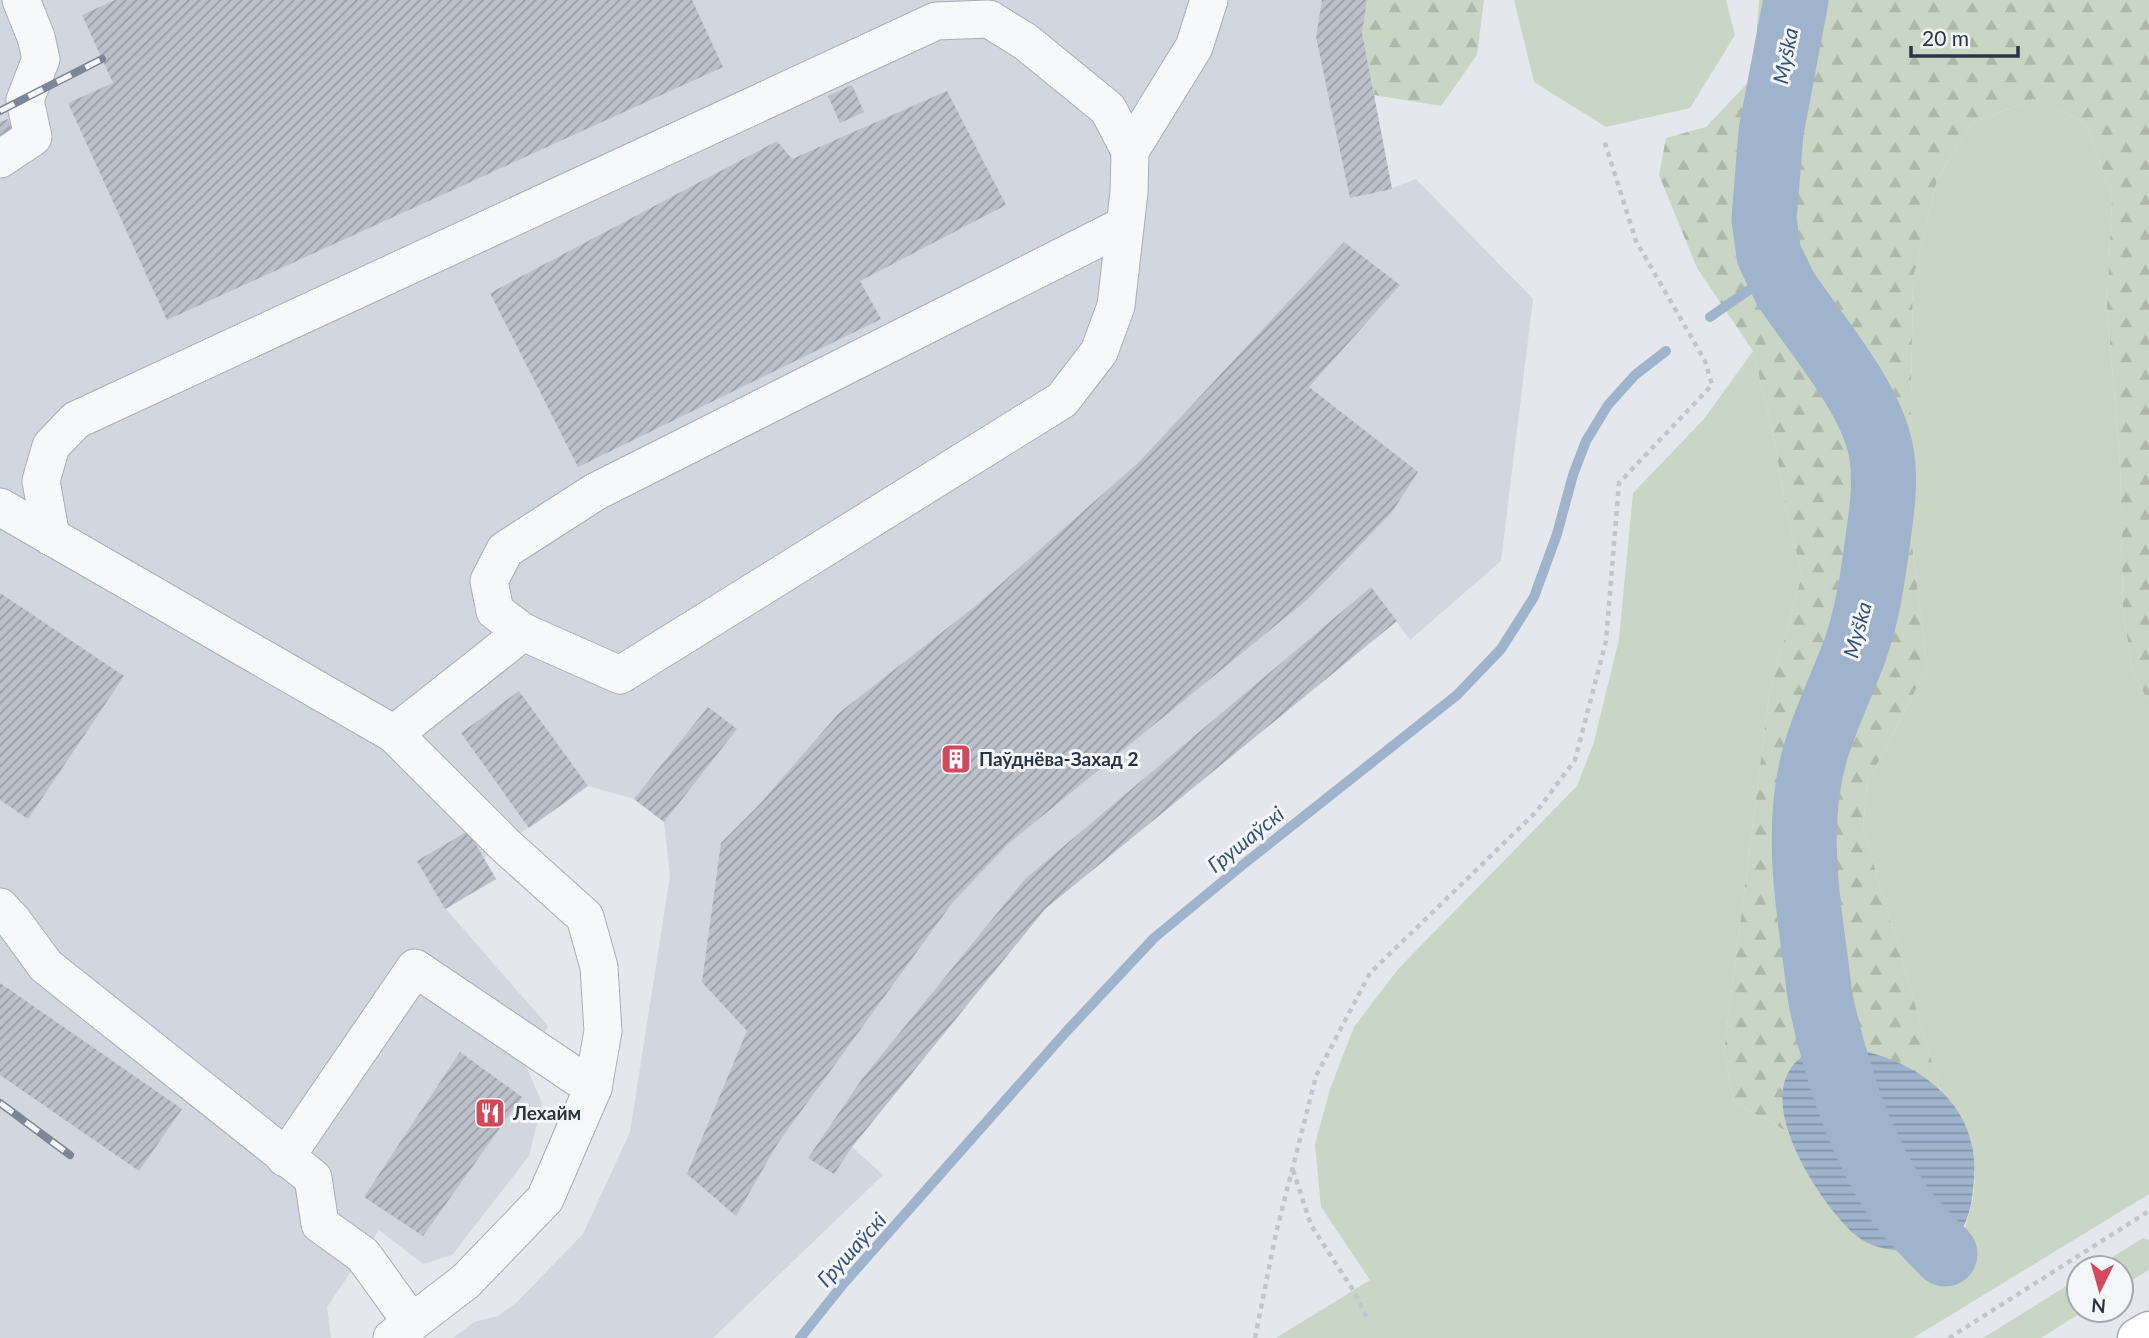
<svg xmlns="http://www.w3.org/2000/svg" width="2149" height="1338" font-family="Lato,sans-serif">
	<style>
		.built { fill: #d2d6de }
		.grass { fill: #c9d6c5 }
		.forest { fill: url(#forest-firs) }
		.water { fill: url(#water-rules) }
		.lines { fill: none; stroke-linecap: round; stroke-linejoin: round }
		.stream { stroke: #9fb4cc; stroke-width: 10 }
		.river { stroke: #9fb4cc; stroke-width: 65 }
		.building { fill: url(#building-hatch) }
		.minor-casing { stroke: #a9aeb7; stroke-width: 39 }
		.major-casing { stroke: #a3abb8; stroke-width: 41 }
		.path { stroke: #c2c5cb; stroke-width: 4.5; stroke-dasharray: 5 5; stroke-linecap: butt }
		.minor { stroke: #f7f8fa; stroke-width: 37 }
		.major { stroke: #fff; stroke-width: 38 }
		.rail-casing { stroke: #7d8696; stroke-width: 8 }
		.rail { stroke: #f4f6f9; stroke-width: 5; stroke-dasharray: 16; stroke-linecap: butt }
		.labels { text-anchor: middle; stroke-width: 6; stroke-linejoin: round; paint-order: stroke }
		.poi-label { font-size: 19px; font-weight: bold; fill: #2b3445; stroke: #f4f6f9; text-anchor: start }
		.water-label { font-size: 21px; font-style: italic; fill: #34527a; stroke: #f4f6f9 }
	</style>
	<defs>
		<pattern id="forest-firs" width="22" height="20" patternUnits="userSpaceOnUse" patternTransform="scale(1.75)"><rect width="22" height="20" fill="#c9d6c5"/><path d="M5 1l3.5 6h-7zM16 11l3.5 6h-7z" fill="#adb8ab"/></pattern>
		<pattern id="water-rules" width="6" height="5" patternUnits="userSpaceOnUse" patternTransform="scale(1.75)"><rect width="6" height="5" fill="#9fb4cc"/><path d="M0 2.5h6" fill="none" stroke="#8293a7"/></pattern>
		<pattern id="building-hatch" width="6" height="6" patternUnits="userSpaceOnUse" patternTransform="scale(1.75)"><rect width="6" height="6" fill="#bbc0ca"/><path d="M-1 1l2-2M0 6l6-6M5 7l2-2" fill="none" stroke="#989da6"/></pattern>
	</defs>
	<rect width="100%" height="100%" fill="#e4e7ec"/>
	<polygon class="built" points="0,0 1367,0 1362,33 1392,188 1416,179 1533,299 1501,561 1410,640 1396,621 1045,909 852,1147 883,1175 713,1338 453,1338 474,1322 498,1316 516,1303 583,1234 630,1132 670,876 664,822 634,799 588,786 484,858 496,879 446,909 548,1026 526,1066 542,1103 529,1156 452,1255 423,1264 379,1230 327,1307 331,1338 0,1338"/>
	<g class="grass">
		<polygon points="1514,0 1726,0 1735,35 1690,108 1606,127 1534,82"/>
		<polygon points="2033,99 2086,123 2112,195 2107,307 2120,463 2123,610 2132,669 2145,695 2149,697 2149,1194 1913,1338 1276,1338 1370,1280 1321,1207 1315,1144 1330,1089 1354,1027 1399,968 1577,786 1594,742 1619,639 1633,493 1704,419 1753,351 1773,432 1786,509 1802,575 1769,695 1724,1051 1734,1102 1788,1132 1799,1158 1965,1228 1973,1199 1975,1173 1959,1114 1940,1089 1863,828 1867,783 1927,668 1909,519 1913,279 1937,180 1972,123"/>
		<polygon points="2143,1238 2149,1240 2149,1270 2121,1287 2121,1268 2095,1268"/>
		<polygon points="2079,1278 2079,1310 2085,1310 2041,1338 1983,1338"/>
	</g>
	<g class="forest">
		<polygon points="1367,0 1484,0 1477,55 1441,106 1374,95 1362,33"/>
		<path d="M1759 0H2149V697L2145 695 2132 669 2123 610 2120 463 2107 307 2112 195 2086 123 2033 99 1972 123 1937 180 1913 279 1909 519 1927 668 1867 783 1863 828 1940 1089C1906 1065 1874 1049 1832 1046L1782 1099 1788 1132 1734 1102 1724 1051 1769 695 1802 575 1786 509 1773 432 1753 351 1697 268 1659 175 1666 138 1706 127 1754 76Z"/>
	</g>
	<path class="water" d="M1832 1046C1890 1050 1960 1083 1972 1146 1975 1160 1975 1175 1973 1189 1971 1222 1956 1247 1929 1265 1923 1260 1914 1251 1907 1250 1904 1249 1900 1250 1897 1250 1881 1250 1864 1243 1853 1233 1819 1201 1752 1101 1798 1060 1807 1051 1820 1049 1832 1046Z"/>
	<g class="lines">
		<g class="stream">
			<polyline points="1710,317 1775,272"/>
			<polyline points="800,1338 844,1283 1065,1033 1154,938 1245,863 1457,695 1501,649 1534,597 1557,534 1573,475 1586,441 1608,405 1635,375 1666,351"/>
		</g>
		<path class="river" d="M1796 0 1771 132 1764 219 1769 255 1785 288C1816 335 1875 401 1882 457 1886 486 1881 517 1877 546 1872 582 1867 616 1855 650 1842 685 1825 719 1815 754 1797 816 1805 886 1814 949 1817 968 1818 988 1822 1006 1837 1074 1860 1146 1899 1203 1911 1221 1930 1238 1945 1254"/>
	</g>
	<g class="building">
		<polygon points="115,0 692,0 723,67 167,320 68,103 113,83 82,15"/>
		<polygon points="1322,0 1367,0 1362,33 1392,189 1350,198 1316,37"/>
		<polygon points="852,85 864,112 840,123 828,96"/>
		<polygon points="947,91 1006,205 860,281 881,319 578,467 490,293 777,141 792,159"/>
		<polygon points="8,119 13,133 0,139 0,122"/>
		<polygon points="1344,242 1400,285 1309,387 1418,472 1392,512 1308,599 1008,844 953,902 778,1143 736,1216 687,1174 747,1031 702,982 721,843 759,805 839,713 978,604 1138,463"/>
		<polygon points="1371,587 1397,621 1045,909 852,1147 834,1174 808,1158 862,1079 1025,879"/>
		<polygon points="0,593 124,676 28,819 0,800"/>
		<polygon points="519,691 588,786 529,828 461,733"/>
		<polygon points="708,707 737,729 664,822 634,799"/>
		<polygon points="468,831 496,879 445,909 417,861"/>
		<polygon points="0,983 182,1109 139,1171 0,1075"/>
		<polygon points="460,1052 522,1097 423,1236 364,1197"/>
	</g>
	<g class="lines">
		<g class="minor-casing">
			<g id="minor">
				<polyline points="1130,151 1194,47 1209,0"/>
				<polyline points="0,159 33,137 25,100 41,59 36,37 21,0"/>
				<polyline points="0,507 394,734 505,845 585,917 599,967 603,1031 593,1088 545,1199 466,1281 392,1338"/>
				<polyline points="51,537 41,481 51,446 76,420 936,21 989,19 1026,42 1108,109 1130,151 1129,192 1116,306 1099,352 1062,400 620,675 523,632 394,734"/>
				<polyline points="523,632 495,611 489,581 505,550 595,492 1125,225"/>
				<polyline points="0,907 13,921 46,966 313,1178 320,1224 363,1255 412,1323"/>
				<polyline points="285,1158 415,968 593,1088"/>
			</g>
		</g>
		<g class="major-casing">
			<polyline id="major" points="2137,1338 2149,1331"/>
		</g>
		<g class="path">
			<polyline points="1293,1170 1311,1225 1353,1290 1367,1318"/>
			<polyline points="1255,1338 1276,1233 1316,1076 1370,973 1537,811 1575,760 1606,641 1619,483 1712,385 1705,361 1636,241 1604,140"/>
			<polyline points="1949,1338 2149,1211"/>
		</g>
		<use href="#minor" class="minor"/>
		<use href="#major" class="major"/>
		<g class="rail-casing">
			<g id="rail">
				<polyline points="0,111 102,59"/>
				<polyline points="0,1103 70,1155"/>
			</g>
		</g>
		<use href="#rail" class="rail"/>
	</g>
	<defs>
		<g id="building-square" transform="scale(1.575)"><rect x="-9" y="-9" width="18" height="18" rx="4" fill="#d1495b" stroke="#f4f6f9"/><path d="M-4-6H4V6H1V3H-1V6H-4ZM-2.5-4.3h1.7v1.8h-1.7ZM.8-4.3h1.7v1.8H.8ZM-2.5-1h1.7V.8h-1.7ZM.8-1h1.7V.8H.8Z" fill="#fff"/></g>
		<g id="restaurant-square" transform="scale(1.575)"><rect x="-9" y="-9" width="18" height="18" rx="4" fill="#d1495b" stroke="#f4f6f9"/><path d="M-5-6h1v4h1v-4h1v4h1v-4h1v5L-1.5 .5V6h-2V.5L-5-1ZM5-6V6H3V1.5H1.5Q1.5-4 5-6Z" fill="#fff"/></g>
	</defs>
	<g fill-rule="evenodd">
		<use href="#building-square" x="956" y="759"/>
		<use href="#restaurant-square" x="490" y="1113"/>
	</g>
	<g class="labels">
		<g class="poi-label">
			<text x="979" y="766">Паўднёва-Захад 2</text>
			<text x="513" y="1120">Лехайм</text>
		</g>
		<g class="water-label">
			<text transform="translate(1786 56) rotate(-79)" y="7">Муška</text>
			<text transform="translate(1858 630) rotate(-75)" y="7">Муška</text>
			<text transform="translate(1246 840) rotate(-39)" y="7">Грушаўскі</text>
			<text transform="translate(852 1250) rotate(-48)" y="7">Грушаўскі</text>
		</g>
	</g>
	<g transform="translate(2100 1289) rotate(185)"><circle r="33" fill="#f4f6f9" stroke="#a4a8b1" stroke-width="2"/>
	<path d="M0-5L12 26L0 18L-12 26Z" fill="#d1495b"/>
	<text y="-10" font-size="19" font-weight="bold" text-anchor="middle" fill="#2b3445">N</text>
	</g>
	<path d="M1911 46v10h107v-10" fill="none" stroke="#2b3445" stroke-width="3.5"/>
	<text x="1922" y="46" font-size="21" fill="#2b3445" stroke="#f4f6f9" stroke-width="5" paint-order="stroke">20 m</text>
</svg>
